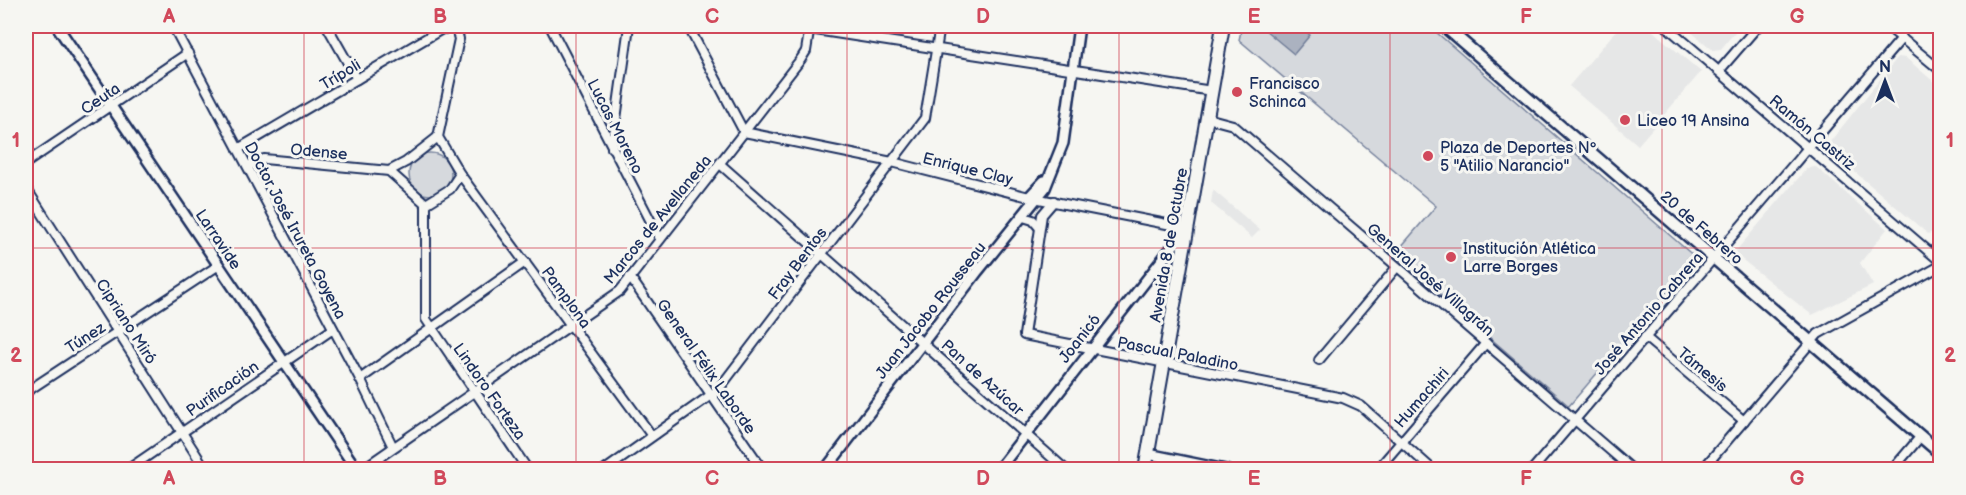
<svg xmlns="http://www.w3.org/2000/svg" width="1966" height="495" font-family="'Balsamiq Sans',sans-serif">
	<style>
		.built { fill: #e6e7e7 }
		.green { fill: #d6d9dd; stroke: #78849e; stroke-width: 1.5 }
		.water { fill: #abb2c0; stroke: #717e99; stroke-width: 1.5 }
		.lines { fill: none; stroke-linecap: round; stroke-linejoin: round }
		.minor-casing { stroke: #1b2f5e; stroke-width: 12 }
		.tertiary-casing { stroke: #1b2f5e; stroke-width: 14 }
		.secondary-casing { stroke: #1b2f5e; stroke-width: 15 }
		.primary-casing { stroke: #1b2f5e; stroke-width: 16 }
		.minor { stroke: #f6f6f2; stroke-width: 8 }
		.tertiary { stroke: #f6f6f2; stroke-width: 9 }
		.secondary { stroke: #f6f6f2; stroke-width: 10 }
		.primary { stroke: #f6f6f2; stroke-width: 12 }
		.grid { fill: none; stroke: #d1495b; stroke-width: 1.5; stroke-opacity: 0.55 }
		.poi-dot { fill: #d1495b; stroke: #f6f6f2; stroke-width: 2 }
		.labels { text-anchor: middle; stroke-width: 6; stroke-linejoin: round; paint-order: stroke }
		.street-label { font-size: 16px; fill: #1b2f5e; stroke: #f6f6f2 }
		.poi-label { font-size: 16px; fill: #1b2f5e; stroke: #f6f6f2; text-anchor: start }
		.neatline { fill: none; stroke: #d1495b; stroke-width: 2 }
		.grid-label { font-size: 20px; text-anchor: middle; font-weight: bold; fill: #d1495b }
	</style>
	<rect width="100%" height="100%" fill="#f6f6f2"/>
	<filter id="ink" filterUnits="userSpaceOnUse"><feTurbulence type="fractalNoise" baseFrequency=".0167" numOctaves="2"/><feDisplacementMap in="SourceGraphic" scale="12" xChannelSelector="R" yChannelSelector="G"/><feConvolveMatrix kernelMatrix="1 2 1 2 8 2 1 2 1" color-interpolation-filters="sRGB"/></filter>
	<g filter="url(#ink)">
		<g class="built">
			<polygon points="1620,26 1647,26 1701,72 1638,145 1569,86"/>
			<polygon points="1684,26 1740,26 1721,49 1713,50"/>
			<polygon points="1898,57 1906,58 1940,87 1940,207 1934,232 1928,234 1829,150 1829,143"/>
			<polygon points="1816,167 1887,229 1860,263 1873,285 1812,315 1734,253 1807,168"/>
			<polygon points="1213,190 1260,230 1252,238 1211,203"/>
		</g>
		<g class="green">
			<polygon points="1242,26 1429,26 1696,258 1569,406 1394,255 1436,206 1239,40"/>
			<circle cx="430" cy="174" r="21"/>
		</g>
		<polygon class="water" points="1268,26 1299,26 1310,35 1294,54 1265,30"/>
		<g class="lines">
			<g class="minor-casing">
				<g id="minor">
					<polyline points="173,26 360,379 393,447"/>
					<polyline points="327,26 357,79"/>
					<polyline points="550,26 660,239"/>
					<polyline points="688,26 744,132"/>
					<polyline points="1666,26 1940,261"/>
					<polyline points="1887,26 1940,70"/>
					<polyline points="809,29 1212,91"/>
					<polyline points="1719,71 1758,26"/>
					<polyline points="1207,118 1233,125 1633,470"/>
					<polyline points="744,132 892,162 1029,197 1187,228"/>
					<polyline points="612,148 629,26"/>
					<polyline points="238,149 442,29 456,29 459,39 438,137 460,174 652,436"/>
					<polyline points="26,163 188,53"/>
					<polyline points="720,164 1066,470"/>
					<polyline points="248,166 264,159 389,171 426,204 426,319 528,470"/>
					<polyline points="389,171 406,162 438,137"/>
					<polyline points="26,188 206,470"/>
					<polyline points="1054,201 1042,215 1024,335 1343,398 1361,406 1433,470"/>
					<polyline points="426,204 450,189 460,174"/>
					<polyline points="1023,217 1033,220 1039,227"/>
					<polyline points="630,277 763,470"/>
					<polyline points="1645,337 1744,421"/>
					<polyline points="1319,360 1397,267"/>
					<polyline points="360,379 525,262"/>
					<polyline points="26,392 219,265"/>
					<polyline points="127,470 333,329"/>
					<polyline points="361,470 620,291 801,59 806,51 810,26"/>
					<polyline points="605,470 718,390 925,118 940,26"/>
					<polyline points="1377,470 1486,343"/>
					<polyline points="1532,470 1902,38"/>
					<polyline points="1702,470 1818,334 1940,266"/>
					<polyline points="1892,470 1921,436"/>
				</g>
			</g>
			<g class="tertiary-casing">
				<g id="tertiary">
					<polyline points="57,26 357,470"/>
					<polyline points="1029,197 1044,181"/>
					<polyline points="1148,454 1226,470"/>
					<polyline points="825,470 977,272 1045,188 1063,143 1079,26"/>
					<polyline points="998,470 1187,228"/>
				</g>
			</g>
			<g class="secondary-casing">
				<polyline id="secondary" points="1444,26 1940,453"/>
			</g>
			<g class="primary-casing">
				<polyline id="primary" points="1145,470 1223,26"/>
			</g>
			<use href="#minor" class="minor"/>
			<use href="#tertiary" class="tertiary"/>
			<use href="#secondary" class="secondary"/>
			<use href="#primary" class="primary"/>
		</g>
	</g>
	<path class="grid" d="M304 26V470M576 26V470M847 26V470M1119 26V470M1390 26V470M1662 26V470M26 248H1940"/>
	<g class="poi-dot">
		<circle cx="1237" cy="92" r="6"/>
		<circle cx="1625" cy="120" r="6"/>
		<circle cx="1428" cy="156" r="6"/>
		<circle cx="1451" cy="257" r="6"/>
	</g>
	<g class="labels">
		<g class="street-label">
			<text transform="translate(340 74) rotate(-31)" y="6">Trípoli</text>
			<text transform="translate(100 98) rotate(-34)" y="6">Ceuta</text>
			<text transform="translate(616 126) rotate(63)" y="6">Lucas Moreno</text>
			<text transform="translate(1813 132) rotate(40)" y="6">Ramón Castriz</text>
			<text transform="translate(319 151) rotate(5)" y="6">Odense</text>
			<text transform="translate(968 168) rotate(14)" y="6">Enrique Clay</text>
			<text transform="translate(657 219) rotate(-51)" y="6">Marcos de Avellaneda</text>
			<text transform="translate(1702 227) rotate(41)" y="6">20 de Febrero</text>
			<text transform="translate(296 230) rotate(62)" y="6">Doctor José Irureta Goyena</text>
			<text transform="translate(219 239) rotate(56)" y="6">Larravide</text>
			<text transform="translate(1168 245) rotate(-80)" y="6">Avenida 8 de Octubre</text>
			<text transform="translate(797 263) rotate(-53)" y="6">Fray Bentos</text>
			<text transform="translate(1431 279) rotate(41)" y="6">General José Villagrán</text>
			<text transform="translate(567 297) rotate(54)" y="6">Pamplona</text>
			<text transform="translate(930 310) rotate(-52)" y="6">Juan Jacobo Rousseau</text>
			<text transform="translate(1648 313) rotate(-49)" y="6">José Antonio Cabrera</text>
			<text transform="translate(127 321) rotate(57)" y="6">Cipriano Miró</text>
			<text transform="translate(85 337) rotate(-33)" y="6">Túnez</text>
			<text transform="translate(1079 338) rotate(-52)" y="6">Joanicó</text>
			<text transform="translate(1178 353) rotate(11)" y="6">Pascual Paladino</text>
			<text transform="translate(707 366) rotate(55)" y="6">General Félix Laborde</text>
			<text transform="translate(1703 369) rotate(40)" y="6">Támesis</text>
			<text transform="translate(983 377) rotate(42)" y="6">Pan de Azúcar</text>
			<text transform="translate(222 388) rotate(-35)" y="6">Purificación</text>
			<text transform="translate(490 391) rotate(55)" y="6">Lindoro Forteza</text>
			<text transform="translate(1421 397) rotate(-49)" y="6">Humachiri</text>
		</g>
		<g class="poi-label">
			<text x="1249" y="89">Francisco<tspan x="1249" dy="18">Schinca</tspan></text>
			<text x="1637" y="126">Liceo 19 Ansina</text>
			<text x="1440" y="153">Plaza de Deportes Nº<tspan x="1440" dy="18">5 "Atilio Narancio"</tspan></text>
			<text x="1463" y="254">Institución Atlética<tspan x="1463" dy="18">Larre Borges</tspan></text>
		</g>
	</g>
	<rect width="1966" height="495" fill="none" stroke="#f6f6f2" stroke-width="66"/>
	<g transform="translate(1885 81)" stroke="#f6f6f2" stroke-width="4.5" paint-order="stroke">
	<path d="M0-4.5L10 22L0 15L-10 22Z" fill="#1b2f5e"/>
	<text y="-9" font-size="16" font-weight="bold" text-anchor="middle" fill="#1b2f5e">N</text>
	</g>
	<rect x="33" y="33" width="1900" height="429" class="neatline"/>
	<g class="grid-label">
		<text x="169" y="23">A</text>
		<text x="440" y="23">B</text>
		<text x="712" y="23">C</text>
		<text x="983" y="23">D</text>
		<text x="1254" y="23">E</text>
		<text x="1526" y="23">F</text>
		<text x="1797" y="23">G</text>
		<text x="16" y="147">1</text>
		<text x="1950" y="147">1</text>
		<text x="16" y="362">2</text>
		<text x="1950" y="362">2</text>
		<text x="169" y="485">A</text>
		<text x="440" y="485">B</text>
		<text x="712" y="485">C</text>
		<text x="983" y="485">D</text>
		<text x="1254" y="485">E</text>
		<text x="1526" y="485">F</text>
		<text x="1797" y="485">G</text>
	</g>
</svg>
